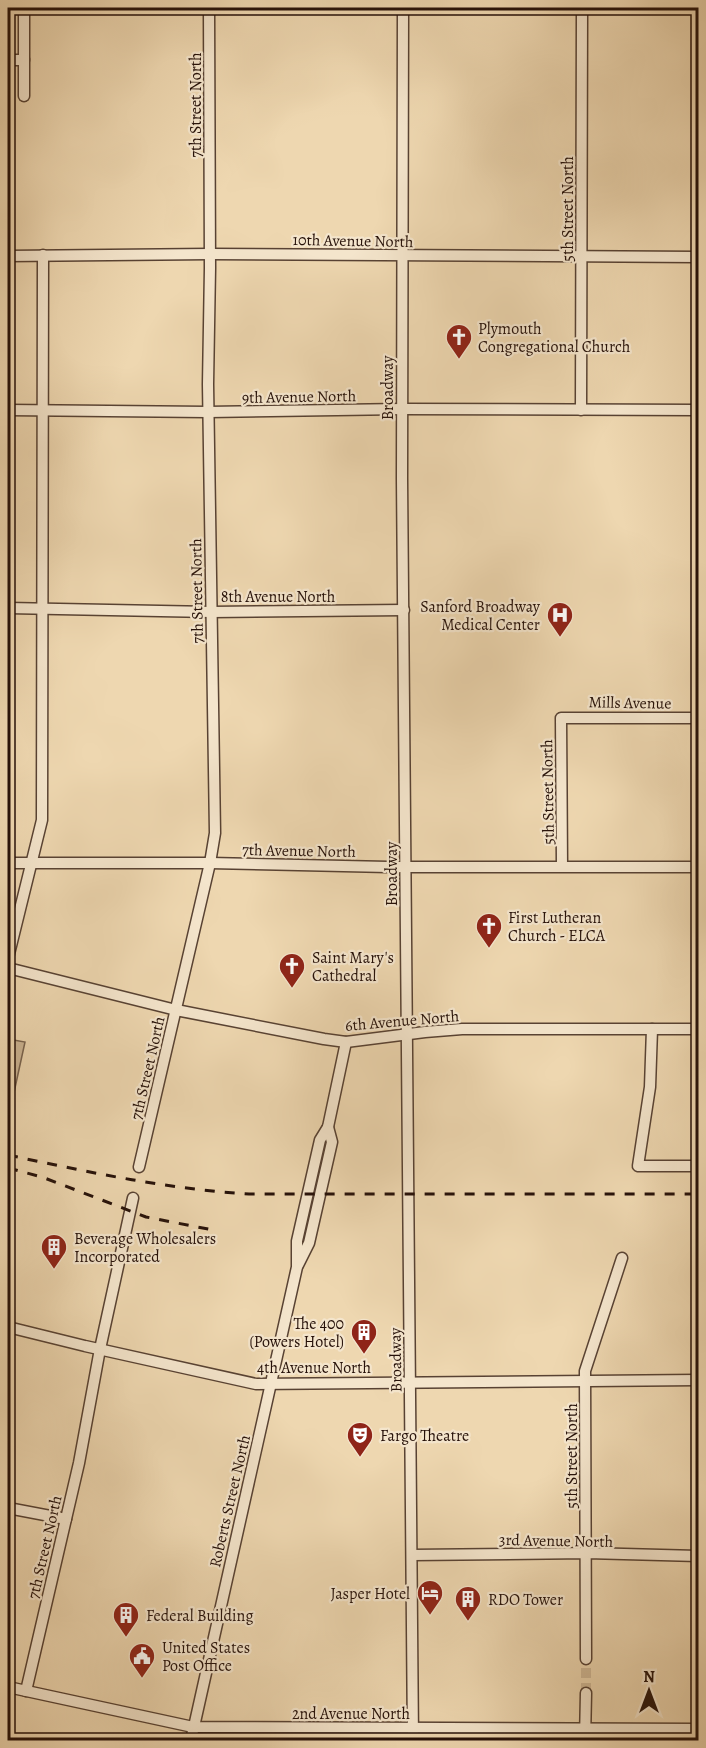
<svg xmlns="http://www.w3.org/2000/svg" width="706" height="1748" font-family="Alegreya,serif">
	<style>
		.green { fill: #ccb594; stroke: #79634e; stroke-width: 1.5 }
		.lines { fill: none; stroke-linecap: round; stroke-linejoin: round }
		.minor-tunnel { stroke: #d0b997; stroke-width: 10; stroke-dasharray: 10 5; stroke-linecap: butt }
		.minor-casing { stroke: #584233; stroke-width: 13 }
		.minor { stroke: #f4e5cc; stroke-width: 10 }
		.rail { stroke: #261109; stroke-width: 3; stroke-dasharray: 10 10; stroke-linecap: butt }
		.labels { text-anchor: middle; stroke-width: 4.5; stroke-linejoin: round; paint-order: stroke }
		.street-label { font-size: 16px; fill: #261109; stroke: #f4e5cc }
		.poi-label { font-size: 16px; fill: #261109; stroke: #f4e5cc; text-anchor: start }
	</style>
	<rect width="100%" height="100%" fill="#eed7b0"/>
	<filter id="stains"><feTurbulence type="fractalNoise" baseFrequency=".00333" numOctaves="4"/><feColorMatrix values="0 0 0 0 .2 0 0 0 0 .09 0 0 0 0 .02 0 0 0 .5 -.17"/></filter>
	<radialGradient id="worn" r=".72"><stop offset=".6" stop-color="#630" stop-opacity="0"/><stop offset="1" stop-color="#630" stop-opacity=".3"/></radialGradient>
	<polygon class="green" points="8,1039 25,1042 8,1120"/>
	<g class="lines">
		<polyline class="minor-tunnel" points="586,1693 586,1659"/>
		<g class="minor-casing">
			<g id="minor">
				<polyline points="24,8 24,96"/>
				<polyline points="403,8 402,479 413,1740"/>
				<polyline points="8,60 24,60"/>
				<polyline points="8,256 210,254 698,257"/>
				<polyline points="8,410 208,412 402,409 698,410"/>
				<polyline points="581,410 582,8"/>
				<polyline points="8,608 211,612 404,610"/>
				<polyline points="8,863 210,863 388,867 698,867"/>
				<polyline points="562,866 561,718 698,718"/>
				<polyline points="8,958 42,820 43,255"/>
				<polyline points="8,968 176,1010 324,1039 346,1042 425,1032 462,1029 698,1029"/>
				<polyline points="652,1029 650,1087 638,1166 698,1166"/>
				<polyline points="139,1167 210,863 215,833 208,384 210,268 209,8"/>
				<polyline points="298,1265 309,1243 332,1142 328,1127"/>
				<polyline points="8,1327 85,1346 256,1384 698,1380"/>
				<polyline points="8,1508 66,1519"/>
				<polyline points="412,1555 587,1553 698,1556"/>
				<polyline points="586,1659 585,1371 622,1258"/>
				<polyline points="8,1687 193,1727 698,1729"/>
				<polyline points="26,1691 79,1463 100,1349 133,1198"/>
				<polyline points="191,1740 297,1267 297,1241 320,1140 328,1127 346,1042"/>
				<polyline points="585,1740 586,1693"/>
			</g>
		</g>
		<use href="#minor" class="minor"/>
		<g class="rail">
			<path d="M8 1155C88 1172 167 1189 249 1194H698"/>
			<polyline points="8,1168 42,1177 146,1217 213,1230"/>
		</g>
	</g>
	<defs>
		<g id="church-pin" transform="scale(1.35)"><path d="M0 17L-7.5 6A9.5 9.5 0 1 1 7.5 6Z" fill="#8f2418" stroke="#f4e5cc"/><path d="M-1.2-6h2.4v3.5h3.3v2.4h-3.3V6h-2.4V-.1h-3.3v-2.4h3.3Z" fill="#fff"/></g>
		<g id="hospital-pin" transform="scale(1.35)"><path d="M0 17L-7.5 6A9.5 9.5 0 1 1 7.5 6Z" fill="#8f2418" stroke="#f4e5cc"/><path d="M-5-5h3v3.5h4V-5h3V5h-3V1.5h-4V5h-3Z" fill="#fff"/></g>
		<g id="building-pin" transform="scale(1.35)"><path d="M0 17L-7.5 6A9.5 9.5 0 1 1 7.5 6Z" fill="#8f2418" stroke="#f4e5cc"/><path d="M-4-6H4V6H1V3H-1V6H-4ZM-2.5-4.3h1.7v1.8h-1.7ZM.8-4.3h1.7v1.8H.8ZM-2.5-1h1.7V.8h-1.7ZM.8-1h1.7V.8H.8Z" fill="#fff"/></g>
		<g id="theatre-pin" transform="scale(1.35)"><path d="M0 17L-7.5 6A9.5 9.5 0 1 1 7.5 6Z" fill="#8f2418" stroke="#f4e5cc"/><path d="M-5-5.5Q0-4 5-5.5V0Q5 5 0 6Q-5 5-5 0ZM-3.3-2.5H-1v1.5H-3.3ZM1-2.5H3.3v1.5H1ZM-2.8 1Q0 5.5 2.8 1Z" fill="#fff"/></g>
		<g id="hotel-pin" transform="scale(1.35)"><path d="M0 17L-7.5 6A9.5 9.5 0 1 1 7.5 6Z" fill="#8f2418" stroke="#f4e5cc"/><path d="M-6-4.5h1.5V1H6V5H4.5V3h-9V5H-6ZM-4 0a1.8 1.8 0 1 1 3.6 0ZM.5 0V-2.5h3Q6-2.5 6 0Z" fill="#fff"/></g>
		<g id="civic-pin" transform="scale(1.35)"><path d="M0 17L-7.5 6A9.5 9.5 0 1 1 7.5 6Z" fill="#8f2418" stroke="#f4e5cc"/><path d="M-.6-6.5H3V-4.5H.6V-3L4-1V1h2V6H-6V1h2V-1L-.6-3ZM-1.2 2.5V6h2.4V2.5Z" fill="#fff"/></g>
	</defs>
	<g fill-rule="evenodd">
		<use href="#church-pin" x="459" y="337"/>
		<use href="#hospital-pin" x="560" y="615"/>
		<use href="#church-pin" x="489" y="926"/>
		<use href="#church-pin" x="292" y="966"/>
		<use href="#building-pin" x="54" y="1247"/>
		<use href="#building-pin" x="364" y="1332"/>
		<use href="#theatre-pin" x="360" y="1435"/>
		<use href="#hotel-pin" x="430" y="1593"/>
		<use href="#building-pin" x="468" y="1599"/>
		<use href="#building-pin" x="126" y="1615"/>
		<use href="#civic-pin" x="142" y="1656"/>
	</g>
	<g class="labels">
		<g class="street-label">
			<text transform="translate(195 105) rotate(-90)" y="6">7th Street North</text>
			<text transform="translate(567 209) rotate(-90)" y="6">5th Street North</text>
			<text transform="translate(353 240) rotate(1)" y="6">10th Avenue North</text>
			<text transform="translate(387 388) rotate(-90)" y="6">Broadway</text>
			<text transform="translate(299 396) rotate(-1)" y="6">9th Avenue North</text>
			<text transform="translate(196 591) rotate(-91)" y="6">7th Street North</text>
			<text x="278" y="602">8th Avenue North</text>
			<text transform="translate(630 702) rotate(1)" y="6">Mills Avenue</text>
			<text transform="translate(547 792) rotate(-91)" y="6">5th Street North</text>
			<text transform="translate(299 850) rotate(1)" y="6">7th Avenue North</text>
			<text transform="translate(391 874) rotate(-90)" y="6">Broadway</text>
			<text transform="translate(402 1020) rotate(-5)" y="6">6th Avenue North</text>
			<text transform="translate(147 1068) rotate(-77)" y="6">7th Street North</text>
			<text transform="translate(395 1360) rotate(-91)" y="6">Broadway</text>
			<text x="314" y="1373">4th Avenue North</text>
			<text transform="translate(571 1456) rotate(-90)" y="6">5th Street North</text>
			<text transform="translate(229 1501) rotate(-77)" y="6">Roberts Street North</text>
			<text transform="translate(556 1540) rotate(1)" y="6">3rd Avenue North</text>
			<text transform="translate(44 1547) rotate(-77)" y="6">7th Street North</text>
			<text x="351" y="1719">2nd Avenue North</text>
		</g>
		<g class="poi-label">
			<text x="478" y="334">Plymouth<tspan x="478" dy="18">Congregational Church</tspan></text>
			<text x="540" y="612" text-anchor="end">Sanford Broadway<tspan x="540" dy="18">Medical Center</tspan></text>
			<text x="508" y="923">First Lutheran<tspan x="508" dy="18">Church - ELCA</tspan></text>
			<text x="312" y="963">Saint Mary's<tspan x="312" dy="18">Cathedral</tspan></text>
			<text x="74" y="1244">Beverage Wholesalers<tspan x="74" dy="18">Incorporated</tspan></text>
			<text x="344" y="1329" text-anchor="end">The 400<tspan x="344" dy="18">(Powers Hotel)</tspan></text>
			<text x="380" y="1441">Fargo Theatre</text>
			<text x="410" y="1599" text-anchor="end">Jasper Hotel</text>
			<text x="488" y="1605">RDO Tower</text>
			<text x="146" y="1621">Federal Building</text>
			<text x="162" y="1653">United States<tspan x="162" dy="18">Post Office</tspan></text>
		</g>
	</g>
	<rect width="706" height="1748" fill="none" stroke="#eed7b0" stroke-width="30"/>
	<rect x="9" y="9" width="688" height="1730" fill="none" stroke="#261109" stroke-width="3"/>
	<rect x="15" y="15" width="676" height="1718" fill="none" stroke="#261109" stroke-width="1.5"/>
	<g transform="translate(649 1691)" stroke="#f4e5cc" stroke-width="4.5" paint-order="stroke">
	<path d="M0-4.5L10 22L0 15L-10 22Z" fill="#261109"/>
	<text y="-9" font-size="16" font-weight="bold" text-anchor="middle" fill="#261109">N</text>
	</g>
	<rect width="100%" height="100%" filter="url(#stains)"/>
	<rect width="100%" height="100%" fill="url(#worn)"/>
</svg>
